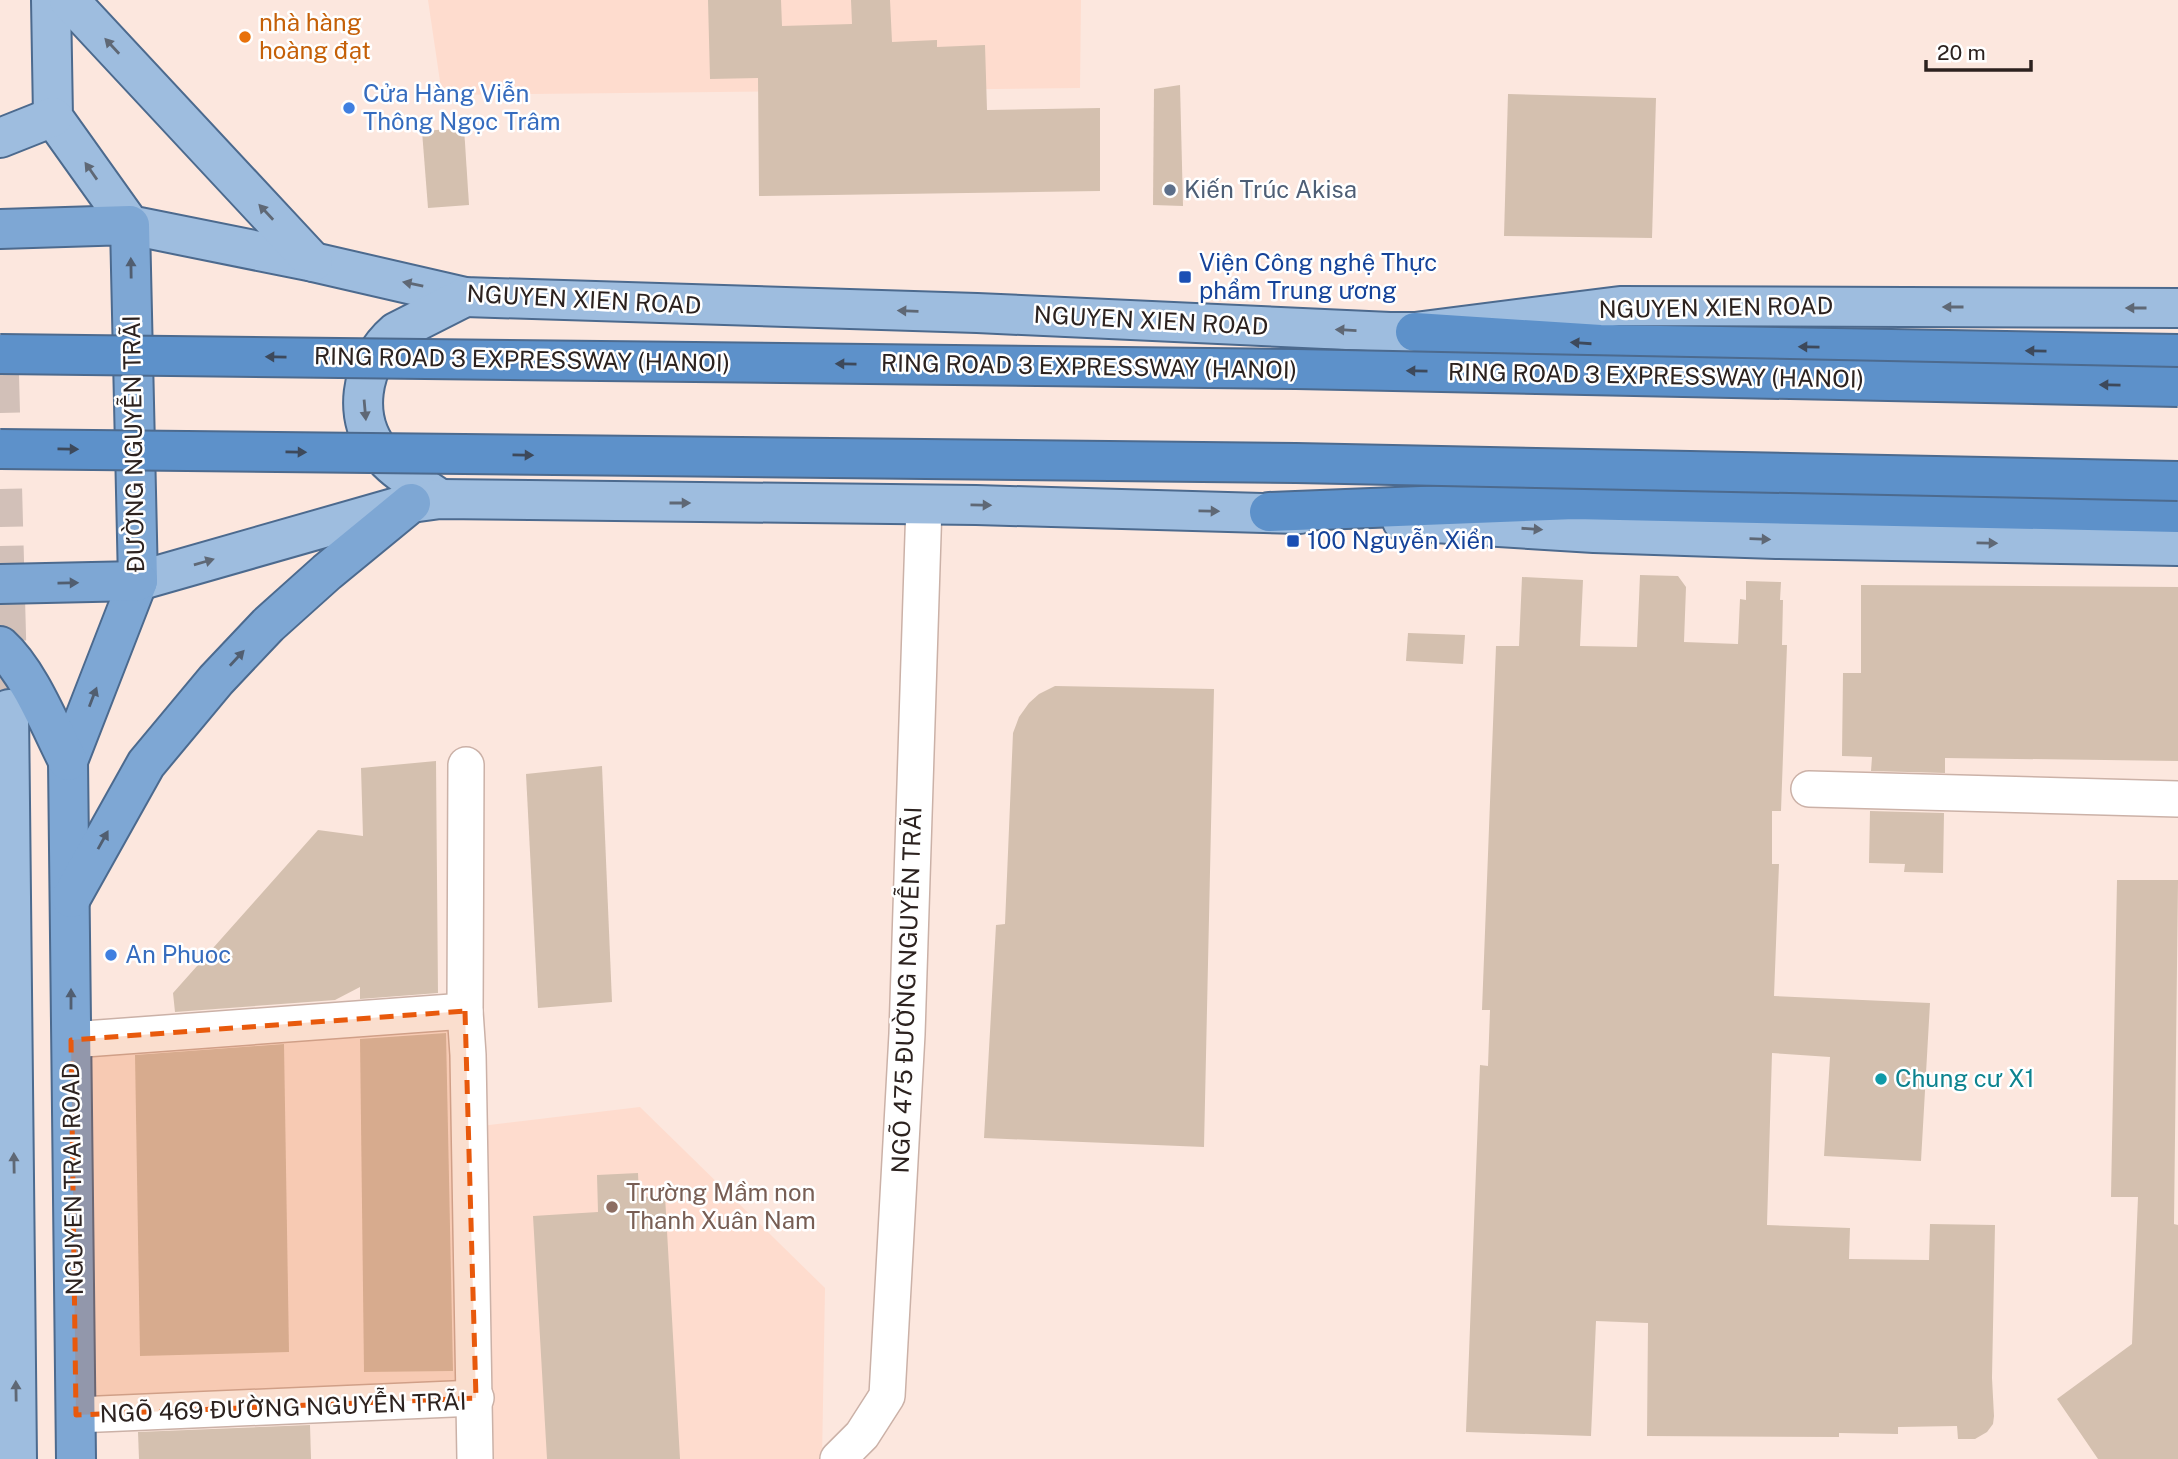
<svg xmlns="http://www.w3.org/2000/svg" width="2178" height="1459" font-family="'Public Sans',sans-serif">
	<style>
		.built { fill: #fedcce }
		.building { fill: #d4c0af }
		.lines { fill: none; stroke-linecap: round; stroke-linejoin: round }
		.primary-tunnel { stroke: #d2c0b8; stroke-width: 38; stroke-dasharray: 38 19; stroke-linecap: butt }
		.minor-casing { stroke: #cbb1a7; stroke-width: 38 }
		.primary-casing { stroke: #4c6a8e; stroke-width: 42 }
		.trunk-casing { stroke: #4c6a8e; stroke-width: 42 }
		.motorway-casing { stroke: #4c6a8e; stroke-width: 42 }
		.minor { stroke: #fff; stroke-width: 35 }
		.primary { stroke: #9ebddf; stroke-width: 38 }
		.trunk { stroke: #7ea7d4; stroke-width: 38 }
		.motorway { stroke: #5d91ca; stroke-width: 38 }
		.motorway-bridge-casing { stroke: #4c6a8e; stroke-width: 42; stroke-linecap: butt }
		.motorway-bridge { stroke: #5d91ca; stroke-width: 38 }
		.oneway { fill: #5f6875 }
		.oneway2 { fill: #515e70 }
		.oneway3 { fill: #3d495b }
		.marked { fill: #e8590c; fill-opacity: 0.2; stroke: #e8590c; stroke-width: 5; stroke-dasharray: 14 9; stroke-linejoin: round }
		.food-dot { fill: #e8710a; stroke: #fff; stroke-width: 2.5 }
		.shop-dot { fill: #3f7fe0; stroke: #fff; stroke-width: 2.5 }
		.service-dot { fill: #5c6f8a; stroke: #fff; stroke-width: 2.5 }
		.transit-dot { fill: #1a4fb4; stroke: #fff; stroke-width: 2.5 }
		.culture-dot { fill: #0f9aa8; stroke: #fff; stroke-width: 2.5 }
		.education-dot { fill: #8d6e63; stroke: #fff; stroke-width: 2.5 }
		.labels { text-anchor: middle; stroke-width: 5; stroke-linejoin: round; paint-order: stroke }
		.food-label { font-size: 24px; fill: #c56008; stroke: #fff; text-anchor: start }
		.shop-label { font-size: 24px; fill: #366cbe; stroke: #fff; text-anchor: start }
		.service-label { font-size: 24px; fill: #4e5e75; stroke: #fff; text-anchor: start }
		.transit-label { font-size: 24px; fill: #164399; stroke: #fff; text-anchor: start }
		.street-label { font-size: 24px; fill: #2c221f; stroke: #fff }
		.culture-label { font-size: 24px; fill: #0d838f; stroke: #fff; text-anchor: start }
		.education-label { font-size: 24px; fill: #785e54; stroke: #fff; text-anchor: start }
	</style>
	<rect width="100%" height="100%" fill="#fce7de"/>
	<g class="built">
		<polygon points="428,0 1081,0 1080,88 442,95"/>
		<polygon points="640,1107 825,1288 822,1459 488,1459 481,1126"/>
	</g>
	<g class="building">
		<polygon points="708,0 781,0 782,26 852,24 851,0 890,0 892,42 937,40 937,47 985,45 987,110 1100,108 1100,191 759,196 758,78 710,79"/>
		<polygon points="1180,85 1183,206 1153,205 1154,89"/>
		<polygon points="1508,94 1656,98 1652,238 1504,236"/>
		<polygon points="464,128 469,205 428,208 422,131"/>
		<polygon points="1640,575 1678,576 1686,587 1684,642 1738,644 1740,599 1746,600 1746,581 1781,582 1780,600 1783,600 1782,645 1787,645 1781,811 1772,811 1772,864 1779,864 1774,996 1930,1003 1921,1161 1824,1156 1830,1057 1772,1053 1767,1225 1850,1228 1849,1259 1929,1260 1930,1224 1995,1225 1992,1378 1994,1416 1993,1424 1987,1432 1975,1439 1958,1439 1957,1426 1898,1427 1898,1434 1839,1433 1839,1437 1647,1436 1648,1323 1596,1321 1591,1436 1466,1432 1480,1065 1488,1066 1490,1010 1482,1010 1496,646 1519,646 1522,577 1583,580 1580,646 1637,647"/>
		<polygon points="1861,585 2178,587 2178,761 1945,758 1945,773 1871,771 1872,757 1842,756 1843,673 1861,673"/>
		<polygon points="1408,633 1465,635 1463,664 1406,661"/>
		<polygon points="1055,686 1214,689 1204,1147 984,1138 996,925 1005,924 1013,733 1019,717 1029,703 1039,694"/>
		<polygon points="436,761 438,993 360,999 360,987 335,1000 175,1012 173,993 318,830 363,836 361,768"/>
		<polygon points="602,766 612,1002 538,1008 526,774"/>
		<polygon points="1870,811 1944,813 1943,873 1904,872 1905,864 1869,863"/>
		<polygon points="2117,880 2178,880 2174,1224 2178,1225 2178,1459 2098,1459 2057,1399 2132,1344 2138,1197 2111,1197"/>
		<polygon points="446,1033 453,1371 364,1372 360,1039"/>
		<polygon points="284,1044 289,1352 140,1356 135,1055"/>
		<polygon points="638,1173 639,1197 665,1196 680,1459 547,1459 533,1216 598,1212 597,1175"/>
		<polygon points="310,1425 311,1459 139,1459 138,1432"/>
	</g>
	<g class="lines">
		<polyline class="primary-tunnel" points="0,375 9,709"/>
		<g class="minor-casing">
			<g id="minor">
				<polyline points="466,765 465,1011 468,1055 475,1459"/>
				<polyline points="1809,789 2178,799"/>
				<polyline points="71,1040 465,1011"/>
				<polyline points="76,1415 476,1398"/>
				<polyline points="838,1459 862,1435 887,1396 907,1034 924,504"/>
			</g>
		</g>
		<g class="primary-casing">
			<g id="primary">
				<polyline points="51,0 53,117 130,225 313,262 465,297 977,313 1390,332 1415,332 1620,306 2178,308"/>
				<polyline points="69,0 313,262"/>
				<polyline points="0,138 53,117"/>
				<path d="M440 499C422 486 399 474 384 457 350 420 360 363 396 332L465 297"/>
				<polyline points="1402,521 1594,533 1776,539 2178,546"/>
				<polyline points="138,581 411,503 440,499 976,505 1300,514"/>
				<polyline points="9,709 17,1459"/>
			</g>
		</g>
		<g class="trunk-casing">
			<g id="trunk">
				<polyline points="0,229 130,225 138,581 68,761 76,1459"/>
				<polyline points="0,584 138,581"/>
				<path d="M0 646C29 672 50 726 68 761"/>
				<polyline points="71,898 146,764 216,680 268,625 327,572 411,503"/>
			</g>
		</g>
		<g class="motorway-casing">
			<g id="motorway">
				<polyline points="1415,332 1600,344 2178,354"/>
				<polyline points="1269,512 1574,500 2178,513"/>
			</g>
		</g>
		<use href="#minor" class="minor"/>
		<use href="#primary" class="primary"/>
		<use href="#trunk" class="trunk"/>
		<use href="#motorway" class="motorway"/>
		<g class="motorway-bridge-casing">
			<g id="motorway-bridge">
				<polyline points="0,354 1296,369 2178,387"/>
				<polyline points="0,449 1296,463 2178,481"/>
			</g>
		</g>
		<use href="#motorway-bridge" class="motorway-bridge"/>
	</g>
	<defs><path id="oneway-solid" d="M-6-.8H1V-3.2L6.5 0L1 3.2V.8H-6Z" transform="scale(1.75)"/></defs>
	<g class="oneway">
		<use href="#oneway-solid" transform="translate(112 46) rotate(-133)"/>
		<use href="#oneway-solid" transform="translate(91 171) rotate(-125)"/>
		<use href="#oneway-solid" transform="translate(266 212) rotate(-133)"/>
		<use href="#oneway-solid" transform="translate(413 284) rotate(-168)"/>
		<use href="#oneway-solid" transform="translate(1953 307) rotate(180)"/>
		<use href="#oneway-solid" transform="translate(2136 308) rotate(-180)"/>
		<use href="#oneway-solid" transform="translate(908 311) rotate(-178)"/>
		<use href="#oneway-solid" transform="translate(1346 330) rotate(-177)"/>
		<use href="#oneway-solid" transform="translate(365 410) rotate(85)"/>
		<use href="#oneway-solid" transform="translate(680 503)"/>
		<use href="#oneway-solid" transform="translate(981 505) rotate(1)"/>
		<use href="#oneway-solid" transform="translate(1209 511) rotate(1)"/>
		<use href="#oneway-solid" transform="translate(1532 529) rotate(4)"/>
		<use href="#oneway-solid" transform="translate(1760 539) rotate(2)"/>
		<use href="#oneway-solid" transform="translate(1987 543) rotate(1)"/>
		<use href="#oneway-solid" transform="translate(204 562) rotate(-16)"/>
		<use href="#oneway-solid" transform="translate(14 1163) rotate(-91)"/>
		<use href="#oneway-solid" transform="translate(16 1391) rotate(-91)"/>
	</g>
	<g class="oneway2">
		<use href="#oneway-solid" transform="translate(131 268) rotate(-91)"/>
		<use href="#oneway-solid" transform="translate(68 583) rotate(-1)"/>
		<use href="#oneway-solid" transform="translate(237 658) rotate(-47)"/>
		<use href="#oneway-solid" transform="translate(93 697) rotate(-69)"/>
		<use href="#oneway-solid" transform="translate(103 840) rotate(-61)"/>
		<use href="#oneway-solid" transform="translate(71 999) rotate(-90)"/>
	</g>
	<g class="oneway3">
		<use href="#oneway-solid" transform="translate(1581 343) rotate(-176)"/>
		<use href="#oneway-solid" transform="translate(1809 347) rotate(-179)"/>
		<use href="#oneway-solid" transform="translate(2036 351) rotate(-179)"/>
		<use href="#oneway-solid" transform="translate(276 357) rotate(-179)"/>
		<use href="#oneway-solid" transform="translate(846 364) rotate(-179)"/>
		<use href="#oneway-solid" transform="translate(1417 371) rotate(-179)"/>
		<use href="#oneway-solid" transform="translate(2110 385) rotate(-179)"/>
		<use href="#oneway-solid" transform="translate(68 449) rotate(1)"/>
		<use href="#oneway-solid" transform="translate(296 452) rotate(1)"/>
		<use href="#oneway-solid" transform="translate(523 455) rotate(1)"/>
	</g>
	<path class="marked" d="M465 1011 476 1398 76 1415 71 1040Z"/>
	<circle class="food-dot" cx="245" cy="37" r="7"/>
	<g class="shop-dot">
		<circle cx="349" cy="108" r="7"/>
		<circle cx="111" cy="955" r="7"/>
	</g>
	<circle class="service-dot" cx="1170" cy="190" r="7"/>
	<g class="transit-dot">
		<rect x="1178" y="270" width="14" height="14" rx="3.5"/>
		<rect x="1286" y="534" width="14" height="14" rx="3.5"/>
	</g>
	<circle class="culture-dot" cx="1881" cy="1079" r="7"/>
	<circle class="education-dot" cx="612" cy="1207" r="7"/>
	<g class="labels">
		<g class="food-label">
			<text x="259" y="31">nhà hàng<tspan x="259" dy="28">hoàng đạt</tspan></text>
		</g>
		<g class="shop-label">
			<text x="363" y="102">Cửa Hàng Viễn<tspan x="363" dy="28">Thông Ngọc Trâm</tspan></text>
			<text x="125" y="963">An Phuoc</text>
		</g>
		<g class="service-label">
			<text x="1184" y="198">Kiến Trúc Akisa</text>
		</g>
		<g class="transit-label">
			<text x="1199" y="271">Viện Công nghệ Thực<tspan x="1199" dy="28">phẩm Trung ương</tspan></text>
			<text x="1307" y="549">100 Nguyễn Xiển</text>
		</g>
		<g class="street-label">
			<text transform="translate(584 300) rotate(3)" y="8">NGUYEN XIEN ROAD</text>
			<text transform="translate(1716 308) rotate(-1)" y="8">NGUYEN XIEN ROAD</text>
			<text transform="translate(1151 321) rotate(3)" y="8">NGUYEN XIEN ROAD</text>
			<text transform="translate(522 360) rotate(1)" y="8">RING ROAD 3 EXPRESSWAY (HANOI)</text>
			<text transform="translate(1089 367) rotate(1)" y="8">RING ROAD 3 EXPRESSWAY (HANOI)</text>
			<text transform="translate(1656 376) rotate(1)" y="8">RING ROAD 3 EXPRESSWAY (HANOI)</text>
			<text transform="translate(134 444) rotate(-91)" y="8">ĐƯỜNG NGUYỄN TRÃI</text>
			<text transform="translate(907 990) rotate(-88)" y="8">NGÕ 475 ĐƯỜNG NGUYỄN TRÃI</text>
			<text transform="translate(73 1179) rotate(-91)" y="8">NGUYEN TRAI ROAD</text>
			<text transform="translate(283 1408) rotate(-2)" y="8">NGÕ 469 ĐƯỜNG NGUYỄN TRÃI</text>
		</g>
		<g class="culture-label">
			<text x="1895" y="1087">Chung cư X1</text>
		</g>
		<g class="education-label">
			<text x="626" y="1201">Trường Mầm non<tspan x="626" dy="28">Thanh Xuân Nam</tspan></text>
		</g>
	</g>
	<path d="M1926 60v10h105v-10" fill="none" stroke="#2c221f" stroke-width="3.5"/>
	<text x="1937" y="60" font-size="21" fill="#2c221f" stroke="#ffffff" stroke-width="5" paint-order="stroke">20 m</text>
</svg>
